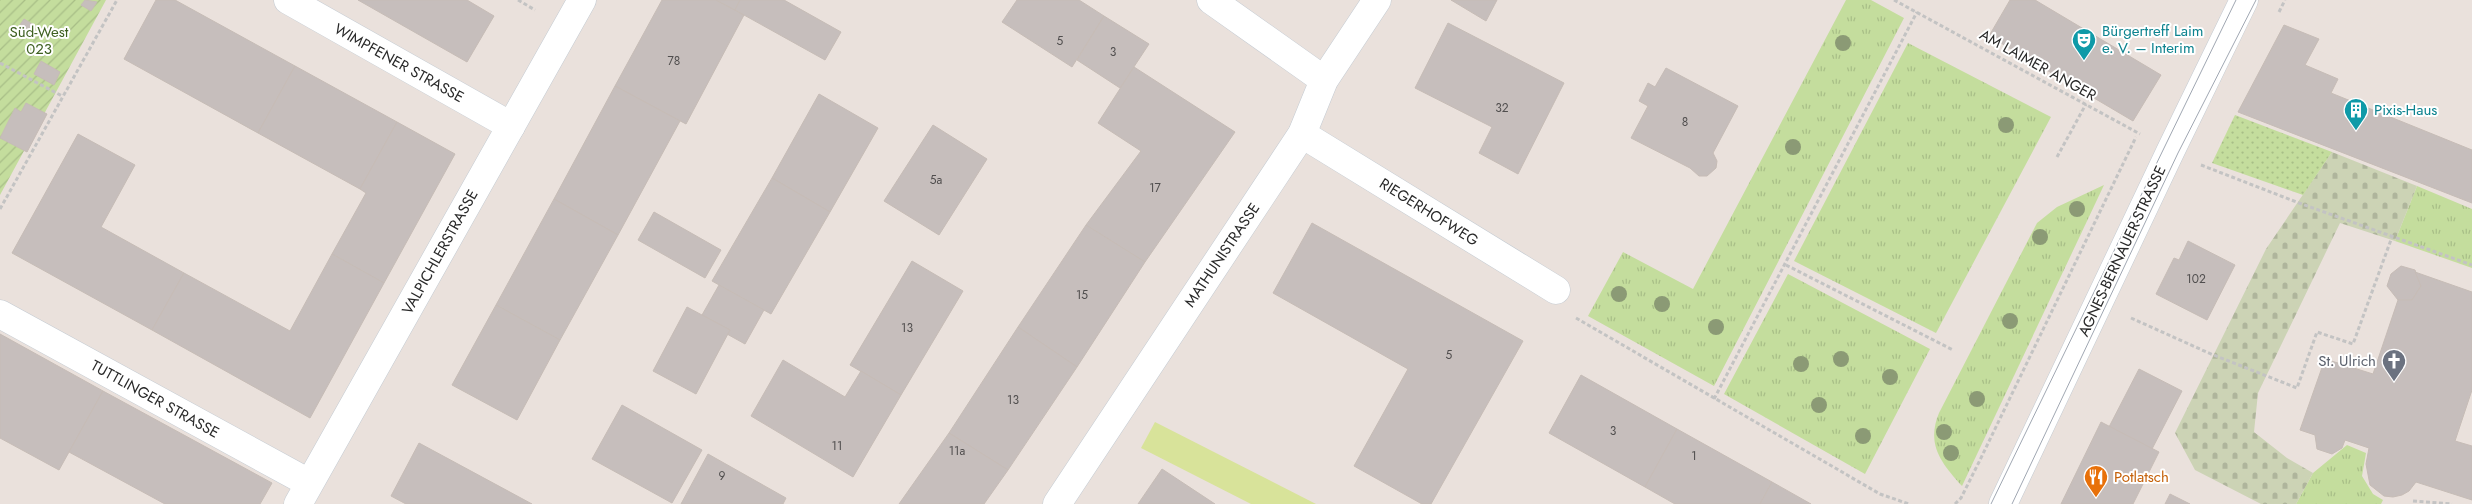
<svg xmlns="http://www.w3.org/2000/svg" width="2472" height="504" font-family="Jost,sans-serif">
	<style>
		.grass { fill: url(#grass-tufts) }
		.cemetery { fill: url(#cemetery-stones) }
		.park { fill: url(#park-dots) }
		.garden { fill: url(#garden-furrows) }
		.pitch { fill: #d8e39a }
		.building { fill: #c6bebc; stroke: #c6bcb6 }
		.lines { fill: none; stroke-linecap: round; stroke-linejoin: round }
		.minor-casing { stroke: #c4cbd2; stroke-width: 29 }
		.secondary-casing { stroke: #c4cbd2; stroke-width: 29 }
		.path { stroke: #c3c3c3; stroke-width: 3; stroke-dasharray: 4 2.5; stroke-linecap: butt }
		.minor { stroke: #fff; stroke-width: 28 }
		.secondary { stroke: #fff; stroke-width: 28 }
		.tram { stroke: #a0a7b2; stroke-width: 1 }
		.tree { fill: #8b9a75 }
		.labels { text-anchor: middle; stroke-width: 4; stroke-linejoin: round; paint-order: stroke }
		.number-label { font-size: 12px; fill: #504e4e }
		.culture-label { font-size: 15px; fill: #0d838f; stroke: #fff; text-anchor: start }
		.park-label { font-size: 15px; fill: #3e6020; stroke: #fff }
		.street-label { font-size: 15px; fill: #292929; stroke: #fff }
		.worship-label { font-size: 15px; fill: #5b616d; stroke: #fff; text-anchor: end }
		.food-label { font-size: 15px; fill: #c56008; stroke: #fff; text-anchor: start }
	</style>
	<defs>
		<pattern id="grass-tufts" width="24" height="20" patternUnits="userSpaceOnUse" patternTransform="scale(1.25)"><rect width="24" height="20" fill="#c4dd9d"/><path d="M3 7l-1-3M5 7V3M7 7l1-3M15 17l-1-3M17 17v-4M19 17l1-3" fill="none" stroke="#a8be87"/></pattern>
		<pattern id="cemetery-stones" width="16" height="16" patternUnits="userSpaceOnUse" patternTransform="scale(1.25)"><rect width="16" height="16" fill="#ccd3b5"/><path d="M2 7V4a2 2 0 0 1 4 0v3zM10 15v-3a2 2 0 0 1 4 0v3z" fill="#afb59c"/></pattern>
		<pattern id="park-dots" width="8" height="8" patternUnits="userSpaceOnUse" patternTransform="scale(1.25)"><rect width="8" height="8" fill="#c4dd9d"/><path d="M2 2h.1M6 6h.1" fill="none" stroke="#a8be87" stroke-width="1.8" stroke-linecap="round"/></pattern>
		<pattern id="garden-furrows" width="10" height="10" patternUnits="userSpaceOnUse" patternTransform="scale(1.25)"><rect width="10" height="10" fill="#c4dd9d"/><path d="M-1 1l2-2M0 10L10 0M9 11l2-2" fill="none" stroke="#a8be87"/></pattern>
	</defs>
	<rect width="100%" height="100%" fill="#eae1dc"/>
	<g class="grass">
		<polygon points="1846,0 1871,0 1904,18 1714,386 1588,316 1623,252 1693,289"/>
		<polygon points="1908,43 2051,117 1936,333 1794,261"/>
		<path d="M2104 185 1962 486C1941 463 1926 444 1939 413L2037 223 2057 207Z"/>
		<polygon points="2417,186 2472,209 2472,268 2395,241"/>
		<polygon points="1788,274 1930,349 1865,474 1724,394"/>
		<polygon points="2347,445 2366,453 2362,476 2373,494 2383,500 2381,504 2296,504 2313,473"/>
	</g>
	<polygon class="cemetery" points="2332,152 2417,186 2395,241 2340,223 2258,393 2254,432 2287,458 2313,473 2296,504 2261,504 2195,470 2175,433 2266,249"/>
	<polygon class="park" points="2235,115 2332,152 2303,195 2212,163"/>
	<polygon class="garden" points="0,0 106,0 0,195"/>
	<polygon class="pitch" points="1155,422 1316,504 1251,504 1141,448"/>
	<g class="building">
		<polygon points="85,0 97,2 91,11 81,5"/>
		<polygon points="156,0 175,0 295,66 258,133 124,59"/>
		<polygon points="358,0 467,0 494,16 467,62"/>
		<polygon points="662,0 716,0 744,15 686,124 615,86"/>
		<polygon points="716,0 740,0 735,10"/>
		<polygon points="740,0 784,0 841,32 825,60 735,10"/>
		<polygon points="1017,0 1079,0 1104,16 1072,67 1002,22"/>
		<polygon points="1451,0 1497,0 1486,21"/>
		<polygon points="2010,0 2035,0 2161,75 2133,121 1989,36"/>
		<polygon points="1104,16 1149,44 1120,88 1077,60"/>
		<polygon points="24,19 34,25 30,33 19,26"/>
		<polygon points="1448,23 1564,83 1518,174 1479,153 1492,127 1415,88"/>
		<polygon points="2284,25 2319,39 2305,65 2338,79 2331,93 2472,150 2472,203 2238,112"/>
		<polygon points="41,61 60,72 54,85 34,74"/>
		<polygon points="295,66 397,122 360,189 258,133"/>
		<polygon points="1134,67 1235,132 1145,262 1086,225 1141,151 1098,123"/>
		<polygon points="1666,68 1738,106 1713,153 1717,161 1716,168 1707,176 1699,176 1690,168 1631,138 1648,106 1639,101 1648,83 1655,87"/>
		<polygon points="615,86 680,121 618,235 554,199"/>
		<polygon points="819,94 878,128 830,212 772,178"/>
		<polygon points="26,103 47,114 27,152 0,138 15,108 21,112"/>
		<polygon points="397,122 455,154 384,283 332,254 366,193 360,189"/>
		<polygon points="933,125 987,159 939,235 884,201"/>
		<polygon points="78,134 135,165 101,227 184,273 152,330 12,253"/>
		<polygon points="772,178 830,212 771,314 712,281"/>
		<polygon points="554,199 618,235 560,340 496,305"/>
		<polygon points="654,212 721,250 705,278 638,240"/>
		<polygon points="1312,223 1523,341 1431,504 1422,504 1354,466 1408,369 1273,293"/>
		<polygon points="1086,225 1145,262 1077,367 1018,327"/>
		<polygon points="2188,241 2235,265 2207,320 2156,294 2174,258 2179,260"/>
		<polygon points="332,254 384,283 310,418 152,330 184,273 290,331"/>
		<polygon points="912,261 963,291 901,395 850,365"/>
		<polygon points="2401,266 2415,270 2421,286 2412,300 2398,300 2387,286 2391,274"/>
		<polygon points="2415,272 2472,292 2472,390 2455,441 2472,446 2472,500 2416,482 2409,491 2402,495 2393,497 2384,496 2370,485 2366,464 2369,448 2345,440 2342,448 2332,454 2317,449 2315,435 2300,430 2325,359 2373,374 2398,300 2412,300 2421,286"/>
		<polygon points="719,285 764,310 745,344 727,334 730,330 702,315"/>
		<polygon points="496,305 560,340 517,420 452,385"/>
		<polygon points="687,307 730,330 696,394 653,371"/>
		<polygon points="1018,327 1077,367 1008,470 949,433"/>
		<polygon points="0,334 103,391 59,470 0,438"/>
		<polygon points="783,360 845,397 861,371 901,395 853,477 751,416"/>
		<polygon points="2139,369 2182,391 2152,449 2109,427"/>
		<polygon points="1581,375 1677,429 1645,487 1549,433"/>
		<polygon points="103,391 272,483 260,504 165,504 69,452"/>
		<polygon points="622,405 702,450 672,503 592,459"/>
		<polygon points="2101,422 2159,452 2133,504 2061,504"/>
		<polygon points="1677,429 1772,482 1760,504 1675,504 1645,487"/>
		<polygon points="949,433 1008,470 984,504 899,504"/>
		<polygon points="419,443 532,504 406,504 391,496"/>
		<polygon points="708,454 786,498 783,504 681,504"/>
		<polygon points="1162,469 1215,504 1138,504"/>
		<polygon points="1772,482 1811,504 1760,504"/>
		<polygon points="2170,494 2190,504 2165,504"/>
	</g>
	<g class="lines">
		<g class="minor-casing">
			<g id="minor">
				<polyline points="288,0 511,126"/>
				<polyline points="1211,0 1324,80"/>
				<polyline points="1302,134 1556,290"/>
				<polyline points="0,314 309,483"/>
				<polyline points="298,504 582,0"/>
				<polyline points="1057,504 1302,134 1324,80 1377,0"/>
			</g>
		</g>
		<g class="secondary-casing">
			<polyline id="secondary" points="2003,504 2171,150 2244,0"/>
		</g>
		<g class="path">
			<polyline points="518,0 535,10"/>
			<polyline points="1894,0 2140,134"/>
			<polyline points="2279,12 2285,0"/>
			<polyline points="0,63 62,96"/>
			<polyline points="2057,157 2086,104"/>
			<polyline points="2201,165 2299,203 2472,265"/>
			<polyline points="0,209 117,0"/>
			<polyline points="1786,265 1953,350"/>
			<polyline points="1576,318 1880,494 1909,504"/>
			<polyline points="2131,318 2211,354 2297,388 2317,332 2353,344 2392,237"/>
			<polyline points="1714,399 1917,12"/>
			<polyline points="2413,501 2452,504"/>
			<polyline points="1955,504 1961,498 1980,460 2136,137"/>
		</g>
		<use href="#minor" class="minor"/>
		<use href="#secondary" class="secondary"/>
		<g class="tram">
			<polyline points="1991,504 2236,0"/>
			<polyline points="2012,504 2178,153 2256,0"/>
		</g>
	</g>
	<g class="tree">
		<circle cx="1843" cy="43" r="8"/>
		<circle cx="2006" cy="125" r="8"/>
		<circle cx="1793" cy="147" r="8"/>
		<circle cx="2077" cy="209" r="8"/>
		<circle cx="2040" cy="237" r="8"/>
		<circle cx="1619" cy="294" r="8"/>
		<circle cx="1662" cy="304" r="8"/>
		<circle cx="2010" cy="321" r="8"/>
		<circle cx="1716" cy="327" r="8"/>
		<circle cx="1841" cy="359" r="8"/>
		<circle cx="1801" cy="364" r="8"/>
		<circle cx="1890" cy="377" r="8"/>
		<circle cx="1977" cy="399" r="8"/>
		<circle cx="1819" cy="405" r="8"/>
		<circle cx="1944" cy="432" r="8"/>
		<circle cx="1863" cy="436" r="8"/>
		<circle cx="1951" cy="453" r="8"/>
	</g>
	<defs>
		<g id="theatre-pin" transform="scale(1.25)"><path d="M0 17L-7.5 6A9.5 9.5 0 1 1 7.5 6Z" fill="#0f9aa8" stroke="#fff"/><path d="M-5-5.5Q0-4 5-5.5V0Q5 5 0 6Q-5 5-5 0ZM-3.3-2.5H-1v1.5H-3.3ZM1-2.5H3.3v1.5H1ZM-2.8 1Q0 5.5 2.8 1Z" fill="#fff"/></g>
		<g id="building-pin" transform="scale(1.25)"><path d="M0 17L-7.5 6A9.5 9.5 0 1 1 7.5 6Z" fill="#0f9aa8" stroke="#fff"/><path d="M-4-6H4V6H1V3H-1V6H-4ZM-2.5-4.3h1.7v1.8h-1.7ZM.8-4.3h1.7v1.8H.8ZM-2.5-1h1.7V.8h-1.7ZM.8-1h1.7V.8H.8Z" fill="#fff"/></g>
		<g id="church-pin" transform="scale(1.25)"><path d="M0 17L-7.5 6A9.5 9.5 0 1 1 7.5 6Z" fill="#6b7280" stroke="#fff"/><path d="M-1.2-6h2.4v3.5h3.3v2.4h-3.3V6h-2.4V-.1h-3.3v-2.4h3.3Z" fill="#fff"/></g>
		<g id="restaurant-pin" transform="scale(1.25)"><path d="M0 17L-7.5 6A9.5 9.5 0 1 1 7.5 6Z" fill="#e8710a" stroke="#fff"/><path d="M-5-6h1v4h1v-4h1v4h1v-4h1v5L-1.5 .5V6h-2V.5L-5-1ZM5-6V6H3V1.5H1.5Q1.5-4 5-6Z" fill="#fff"/></g>
	</defs>
	<g fill-rule="evenodd">
		<use href="#theatre-pin" x="2084" y="40"/>
		<use href="#building-pin" x="2356" y="110"/>
		<use href="#church-pin" x="2394" y="361"/>
		<use href="#restaurant-pin" x="2096" y="477"/>
	</g>
	<g class="labels">
		<g class="number-label">
			<text x="1060" y="45">5</text>
			<text x="1113" y="56">3</text>
			<text x="674" y="65">78</text>
			<text x="1502" y="112">32</text>
			<text x="1685" y="126">8</text>
			<text x="936" y="184">5a</text>
			<text x="1155" y="192">17</text>
			<text x="2196" y="283">102</text>
			<text x="1082" y="299">15</text>
			<text x="907" y="332">13</text>
			<text x="1449" y="359">5</text>
			<text x="1013" y="404">13</text>
			<text x="1613" y="435">3</text>
			<text x="837" y="450">11</text>
			<text x="957" y="455">11a</text>
			<text x="1694" y="460">1</text>
			<text x="722" y="480">9</text>
		</g>
		<g class="culture-label">
			<text x="2102" y="36">Bürgertreff Laim<tspan x="2102" dy="17">e. V. – Interim</tspan></text>
			<text x="2374" y="115">Pixis-Haus</text>
		</g>
		<g class="park-label">
			<text x="39" y="37">Süd-West<tspan x="39" dy="17">023</tspan></text>
		</g>
		<g class="street-label">
			<text transform="translate(399 63) rotate(29)" y="5">WIMPFENER STRASSE</text>
			<text transform="translate(2038 65) rotate(29)" y="5">AM LAIMER ANGER</text>
			<text transform="translate(1429 212) rotate(32)" y="5">RIEGERHOFWEG</text>
			<text transform="translate(2122 251) rotate(-65)" y="5">AGNES-BERNAUER-STRASSE</text>
			<text transform="translate(440 252) rotate(-61)" y="5">VALPICHLERSTRASSE</text>
			<text transform="translate(1222 255) rotate(-56)" y="5">MATHUNISTRASSE</text>
			<text transform="translate(155 399) rotate(29)" y="5">TUTTLINGER STRASSE</text>
		</g>
		<g class="worship-label">
			<text x="2376" y="366">St. Ulrich</text>
		</g>
		<g class="food-label">
			<text x="2114" y="482">Potlatsch</text>
		</g>
	</g>
</svg>
